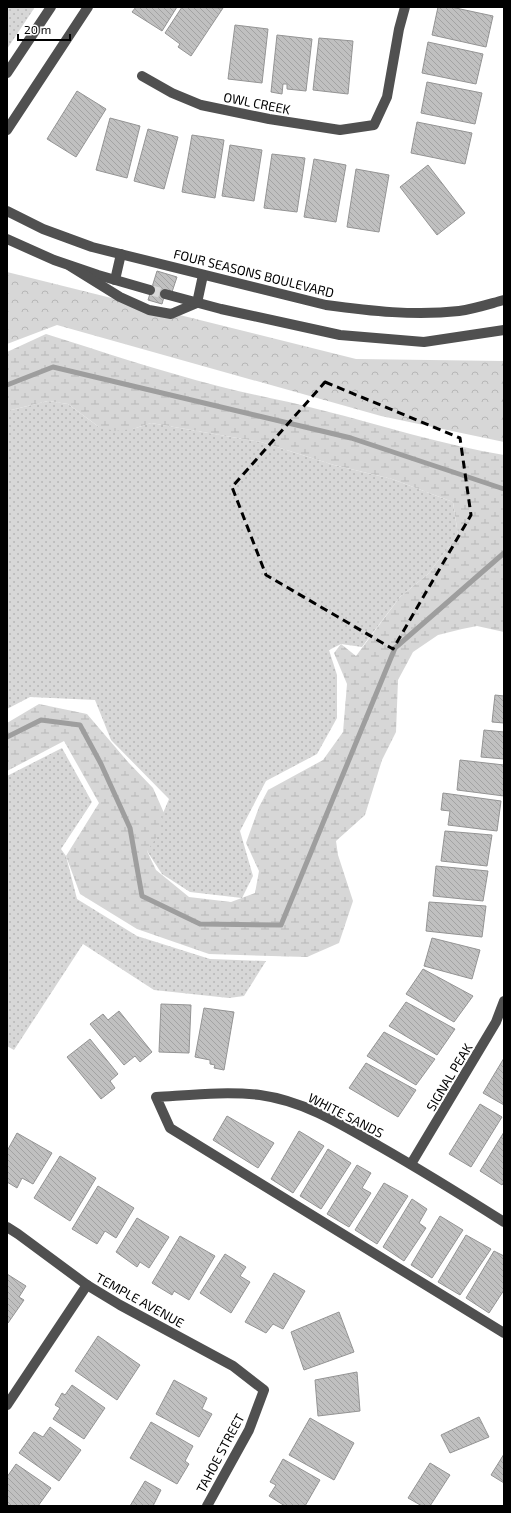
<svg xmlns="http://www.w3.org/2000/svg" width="511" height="1513" font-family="'Exo 2',sans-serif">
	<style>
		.grass { fill: url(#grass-dots) }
		.forest { fill: url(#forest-crowns) }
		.wetland { fill: url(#wetland-marsh) }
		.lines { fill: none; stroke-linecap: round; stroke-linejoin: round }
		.stream { stroke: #9e9e9e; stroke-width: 5 }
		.building { fill: url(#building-back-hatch); stroke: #949494 }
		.minor-tunnel { stroke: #d9d9d9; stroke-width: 10; stroke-dasharray: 10 5; stroke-linecap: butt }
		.minor { stroke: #505050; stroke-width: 10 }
		.marked { fill: none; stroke: #000; stroke-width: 3; stroke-dasharray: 8 5; stroke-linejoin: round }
		.labels { text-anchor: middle; stroke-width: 4; stroke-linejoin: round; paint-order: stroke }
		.street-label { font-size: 13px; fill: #000; stroke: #fff }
	</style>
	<defs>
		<pattern id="grass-dots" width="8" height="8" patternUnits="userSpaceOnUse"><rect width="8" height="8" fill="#d7d7d7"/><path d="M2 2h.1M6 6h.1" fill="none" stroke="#b7b7b7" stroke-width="1.8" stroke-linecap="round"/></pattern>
		<pattern id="forest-crowns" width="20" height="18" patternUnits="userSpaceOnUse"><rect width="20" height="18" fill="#d7d7d7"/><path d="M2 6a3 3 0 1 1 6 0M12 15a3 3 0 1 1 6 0" fill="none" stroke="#b7b7b7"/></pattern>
		<pattern id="wetland-marsh" width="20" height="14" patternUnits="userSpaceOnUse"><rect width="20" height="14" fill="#d7d7d7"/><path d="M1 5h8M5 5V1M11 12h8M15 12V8" fill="none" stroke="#b7b7b7"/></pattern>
		<pattern id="building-back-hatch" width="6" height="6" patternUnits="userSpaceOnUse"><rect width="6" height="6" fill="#c0c0c0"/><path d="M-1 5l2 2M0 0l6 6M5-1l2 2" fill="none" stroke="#a3a3a3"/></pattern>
	</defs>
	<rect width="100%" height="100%" fill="#fff"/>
	<g class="grass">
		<polygon points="7,7 35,7 7,49"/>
		<polygon points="48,401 68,404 99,427 133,429 151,423 261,442 334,465 392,479 453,502 458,535 428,574 400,597 362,647 341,644 329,650 337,675 337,718 317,754 266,781 240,831 253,876 242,898 190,892 162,874 147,851 169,799 111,740 95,700 30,697 7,709 7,411"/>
		<polygon points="62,748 92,802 61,849 66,856 77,899 137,936 210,959 266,961 244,996 229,998 154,990 83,944 14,1050 7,1046 7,776"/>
	</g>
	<polygon class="forest" points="7,272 356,359 504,361 504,442 381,416 57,325 7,344"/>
	<path class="wetland" d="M46 334C103 352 160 371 218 386 252 395 287 401 321 410 382 425 442 445 504 455V632L477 626 462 629 438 635 413 652 398 680 396 732 382 760 365 815 336 841 338 855 353 901 339 943 307 957 209 954 137 929 80 894 66 856 99 803 64 741 7 771V723L39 704 87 714 128 762 153 788 164 813 159 834 147 851 156 870 189 897 231 902 255 893 259 871 246 843 259 807 268 790 323 760 343 732 347 684 334 653 341 644 356 656 400 597 428 574 458 535 453 502 392 479 334 465 261 442 151 423 133 429 115 431 99 427 68 404 48 401 7 411V352Z"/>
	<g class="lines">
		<g class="stream">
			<polyline points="7,385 53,367 351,438 504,489"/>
			<polyline points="7,737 41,720 80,725 101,764 130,828 142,896 200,924 281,925 395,648 504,553"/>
		</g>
	</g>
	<g class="building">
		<polygon points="136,7 177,7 162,31 132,12"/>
		<polygon points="182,7 223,8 191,56 178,47 180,44 165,33"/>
		<polygon points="438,7 451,7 493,16 486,47 432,35"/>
		<polygon points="235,25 268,29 262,83 228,79"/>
		<polygon points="277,35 312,39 306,91 287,89 287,84 283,84 282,94 271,92"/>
		<polygon points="319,38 353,41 348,94 313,90"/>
		<polygon points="428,42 483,54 476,84 422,73"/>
		<polygon points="427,82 482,93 475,124 421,113"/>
		<polygon points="77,91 106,109 76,157 47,139"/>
		<polygon points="110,118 140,126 127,178 96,170"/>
		<polygon points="417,122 472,133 465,164 411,153"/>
		<polygon points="148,129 178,137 164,189 134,181"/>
		<polygon points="192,135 224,140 215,198 182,192"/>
		<polygon points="230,145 262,150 254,201 222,196"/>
		<polygon points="272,154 305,158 297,212 264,208"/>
		<polygon points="314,159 346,165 336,222 304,217"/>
		<polygon points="428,165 465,213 437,235 400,187"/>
		<polygon points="356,169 389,175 379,232 347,227"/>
		<polygon points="157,271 177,277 172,292 166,290 162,304 148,300"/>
		<polygon points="495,695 504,696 504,723 492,722"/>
		<polygon points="484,730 504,732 504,759 481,757"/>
		<polygon points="460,760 504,765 504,796 457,790"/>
		<polygon points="443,793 501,801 497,831 448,825 450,811 441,810"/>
		<polygon points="445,831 492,835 487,866 441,861"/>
		<polygon points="436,866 488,871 483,901 433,896"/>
		<polygon points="429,902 486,906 482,937 426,931"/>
		<polygon points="432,938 480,950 472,979 424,966"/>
		<polygon points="423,969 473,996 454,1022 406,994"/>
		<polygon points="406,1002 455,1029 437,1055 389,1026"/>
		<polygon points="161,1004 191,1005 189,1053 159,1052"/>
		<polygon points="204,1008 234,1012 224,1070 214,1068 215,1065 210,1064 210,1060 195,1057"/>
		<polygon points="119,1011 152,1052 140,1062 135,1056 124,1065 90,1024 103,1014 108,1020"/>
		<polygon points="384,1032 435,1059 416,1085 367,1056"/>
		<polygon points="90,1039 118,1074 110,1081 115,1088 101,1099 67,1057"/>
		<polygon points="504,1058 504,1105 483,1093"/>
		<polygon points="366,1063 416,1090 398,1117 349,1088"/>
		<polygon points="480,1104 502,1117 471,1167 449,1154"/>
		<polygon points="227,1116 274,1143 258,1168 213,1140"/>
		<polygon points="299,1131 324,1146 293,1193 271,1179"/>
		<polygon points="504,1132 504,1182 502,1185 480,1171"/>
		<polygon points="17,1133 52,1153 33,1184 22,1178 17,1188 7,1182 7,1151"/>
		<polygon points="328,1149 351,1163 321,1209 300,1196"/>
		<polygon points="60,1156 96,1178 70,1221 34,1198"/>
		<polygon points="357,1165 371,1173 362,1188 371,1193 349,1227 327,1214"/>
		<polygon points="384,1183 408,1196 377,1244 355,1230"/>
		<polygon points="98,1186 134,1208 116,1238 105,1231 97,1244 72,1229"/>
		<polygon points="412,1199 427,1209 419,1223 426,1228 404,1261 383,1247"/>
		<polygon points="440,1216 463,1230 432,1278 411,1265"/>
		<polygon points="137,1218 169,1237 149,1268 140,1262 137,1267 116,1252"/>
		<polygon points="466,1235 491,1249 460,1295 438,1282"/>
		<polygon points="180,1236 215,1256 189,1300 174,1291 172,1295 152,1283"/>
		<polygon points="494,1251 504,1256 504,1290 489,1313 466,1298"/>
		<polygon points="225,1254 246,1267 240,1276 250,1282 231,1313 200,1293"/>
		<polygon points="274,1273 305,1291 283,1329 273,1324 266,1333 245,1322"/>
		<polygon points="7,1274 26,1286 19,1297 24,1300 8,1323 7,1322"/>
		<polygon points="339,1312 354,1352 304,1370 291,1332"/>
		<polygon points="98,1336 140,1365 117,1400 75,1371"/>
		<polygon points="357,1372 360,1411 318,1416 315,1380"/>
		<polygon points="174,1380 207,1398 202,1409 212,1414 199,1437 156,1414"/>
		<polygon points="72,1385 105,1408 84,1439 53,1419 60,1408 55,1405 62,1393 65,1395"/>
		<polygon points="479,1417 489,1437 450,1453 441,1435"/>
		<polygon points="310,1418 354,1443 334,1480 289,1455"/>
		<polygon points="151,1422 193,1446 185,1461 189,1464 177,1484 130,1458"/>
		<polygon points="50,1427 81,1450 59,1481 19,1453 34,1432 43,1437"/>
		<polygon points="504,1454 504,1483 491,1475"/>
		<polygon points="283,1459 320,1480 305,1506 285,1506 269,1496 276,1485 270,1482"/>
		<polygon points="430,1463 450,1475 430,1506 422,1506 408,1498"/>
		<polygon points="16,1464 51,1488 38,1506 7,1506 7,1477"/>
		<polygon points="145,1481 161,1490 153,1506 130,1506"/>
	</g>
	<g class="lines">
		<polyline class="minor-tunnel" points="150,290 165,294"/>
		<g class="minor">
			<polyline points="7,73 51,7"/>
			<polyline points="142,76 172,93 201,105 269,119 340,130 374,125 387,97 399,29 405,7"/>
			<polyline points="7,130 88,7"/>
			<path d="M7 211 43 229 92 247 326 305C370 311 415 316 459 311 474 309 489 304 504 300"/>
			<polyline points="7,239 54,260 98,275 150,290"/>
			<polyline points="70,266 120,297 149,310 171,314 197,303 203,275"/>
			<polyline points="115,280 121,254"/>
			<polyline points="165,294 221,309 340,335 424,342 504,330"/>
			<polyline points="411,1164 496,1022 504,1001"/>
			<path d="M504 1222C463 1196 421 1170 379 1146 341 1124 304 1101 260 1095 226 1091 190 1095 156 1097L170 1128 504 1333"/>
			<polyline points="7,1227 18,1234 87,1285 120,1305 233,1366 264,1390 249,1430 207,1506"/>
			<polyline points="7,1405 87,1285"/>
		</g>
	</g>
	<path class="marked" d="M325 382 460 438 471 515 393 649 266 575 232 487Z"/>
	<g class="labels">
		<g class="street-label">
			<text transform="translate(257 103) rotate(11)" y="5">OWL CREEK</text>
			<text transform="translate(254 273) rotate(14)" y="5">FOUR SEASONS BOULEVARD</text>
			<text transform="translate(449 1077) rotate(-59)" y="5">SIGNAL PEAK</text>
			<text transform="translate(346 1115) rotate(27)" y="5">WHITE SANDS</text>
			<text transform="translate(140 1300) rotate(29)" y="5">TEMPLE AVENUE</text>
			<text transform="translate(220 1453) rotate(-62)" y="5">TAHOE STREET</text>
		</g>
	</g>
	<rect width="511" height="1513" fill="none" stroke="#000000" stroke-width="16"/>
	<path d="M18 34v6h52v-6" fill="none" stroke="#000000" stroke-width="2"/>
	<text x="24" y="34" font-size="12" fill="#000000" stroke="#ffffff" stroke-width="3" paint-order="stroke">20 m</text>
</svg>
